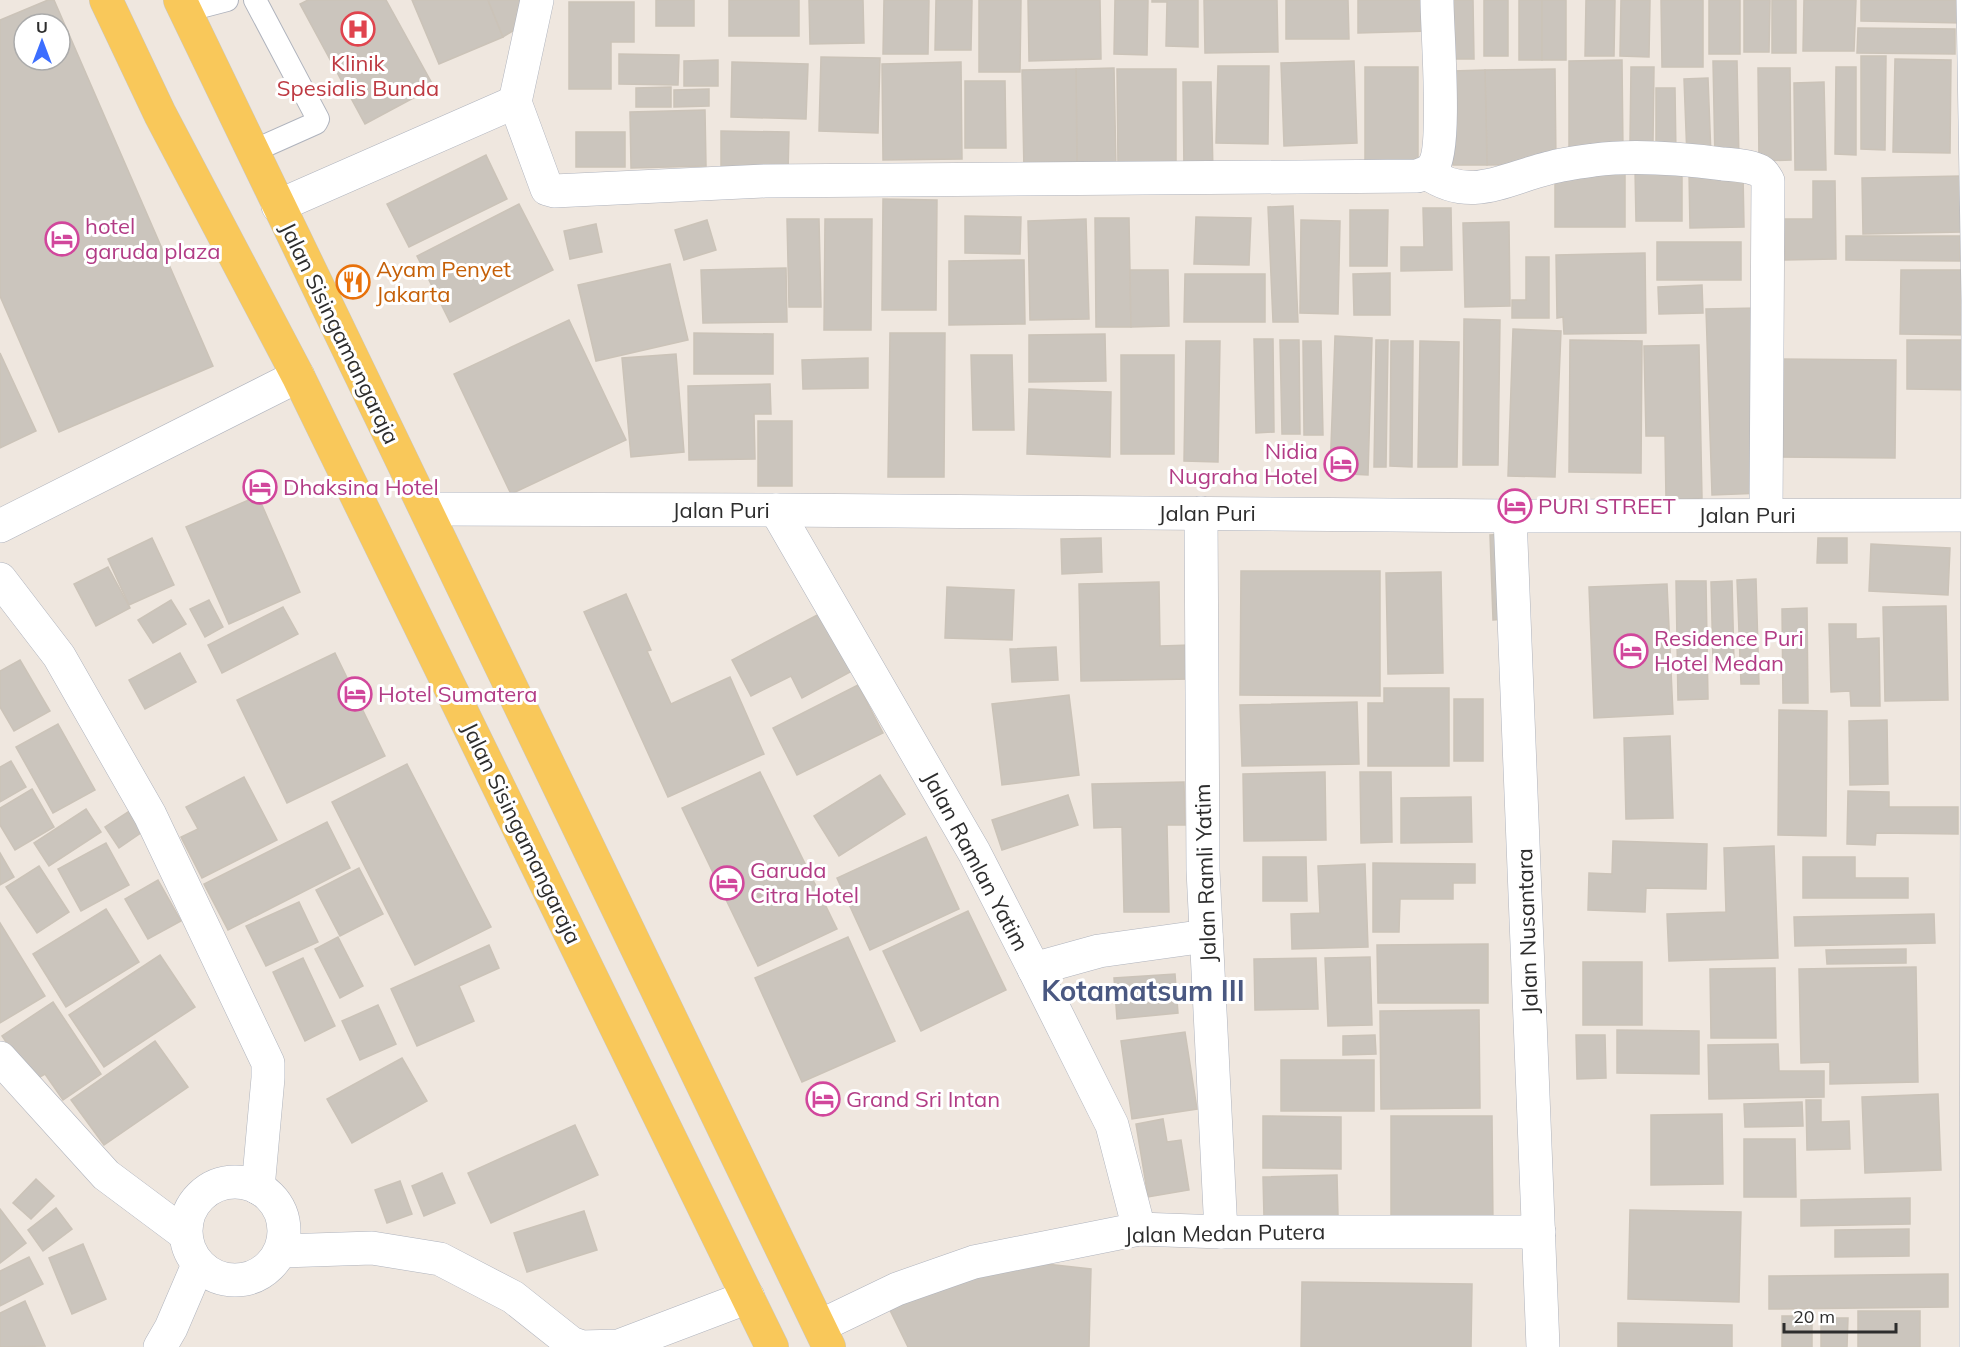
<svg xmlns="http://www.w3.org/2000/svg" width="1988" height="1347" font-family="Mulish,sans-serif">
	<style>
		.building { fill: #cbc5bd; stroke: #cbc3b8; stroke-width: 1.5; fill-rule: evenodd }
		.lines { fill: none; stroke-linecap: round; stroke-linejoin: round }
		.service-casing { stroke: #afb3bd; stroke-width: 24 }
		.minor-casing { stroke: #afb3bd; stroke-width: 34 }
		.primary-casing { stroke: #c8c8c8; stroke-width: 34 }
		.service { stroke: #fff; stroke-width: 22 }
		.minor { stroke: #fff; stroke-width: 33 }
		.primary { stroke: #f9c85a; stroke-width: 33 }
		.labels { text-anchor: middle; stroke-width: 6; stroke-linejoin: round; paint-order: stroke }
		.health-label { font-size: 22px; fill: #be3a42; stroke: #fff }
		.hotel-label { font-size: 22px; fill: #b23c85; stroke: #fff; text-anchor: start }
		.food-label { font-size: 22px; fill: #c56008; stroke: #fff; text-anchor: start }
		.street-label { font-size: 22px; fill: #2d2d2d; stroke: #fff }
		.district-label { font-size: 28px; font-weight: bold; fill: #4a5881; stroke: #fff }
	</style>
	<rect width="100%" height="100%" fill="#efe7df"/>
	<g class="building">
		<path d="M48 0H54L213 366 59 432 0 296V20ZM24 24H60V60H24Z"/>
		<polygon points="308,0 386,0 434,87 365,124 300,4"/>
		<polygon points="412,0 488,0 503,37 439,64"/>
		<polygon points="488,0 528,0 526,23 503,37"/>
		<rect x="656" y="0" width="38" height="26"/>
		<rect x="729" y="0" width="70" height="36"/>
		<polygon points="809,0 863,0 864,43 810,44"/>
		<polygon points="884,0 929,0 928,54 883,54"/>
		<polygon points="936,0 972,0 971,50 935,50"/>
		<polygon points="979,0 1021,0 1020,72 979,72"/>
		<polygon points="1028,0 1100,0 1101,59 1029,61"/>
		<polygon points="1115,0 1148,0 1147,55 1114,54"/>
		<polygon points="1152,0 1198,0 1198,47 1166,46 1167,2 1152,2"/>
		<polygon points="1204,0 1277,0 1278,52 1205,53"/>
		<polygon points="1286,0 1348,0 1349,39 1286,39"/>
		<polygon points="1358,0 1429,0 1430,31 1358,33"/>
		<polygon points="1441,0 1473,0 1474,59 1442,59"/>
		<rect x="1484" y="0" width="24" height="56"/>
		<rect x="1519" y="0" width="23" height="60"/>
		<rect x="1542" y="0" width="24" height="60"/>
		<polygon points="1586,0 1615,0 1614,56 1585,56"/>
		<polygon points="1621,0 1650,0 1649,57 1620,56"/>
		<polygon points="1661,0 1703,0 1703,67 1662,67"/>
		<rect x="1709" y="0" width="31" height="54"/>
		<polygon points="1744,0 1770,0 1769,52 1744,52"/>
		<rect x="1772" y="0" width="24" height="53"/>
		<polygon points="1804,0 1856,0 1854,51 1803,51"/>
		<polygon points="1861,0 1964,0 1963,23 1861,21"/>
		<polygon points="569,2 634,2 634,42 611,42 611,89 569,89"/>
		<polygon points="1858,28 1955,29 1955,54 1857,53"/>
		<polygon points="619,54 679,55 678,85 619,84"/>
		<polygon points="1861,56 1886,56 1885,150 1861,149"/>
		<polygon points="821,57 880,58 878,133 819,131"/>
		<polygon points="1895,59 1951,60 1950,153 1893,152"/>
		<polygon points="718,60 718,86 684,86 684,61"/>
		<polygon points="1622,60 1623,152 1569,153 1569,61"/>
		<polygon points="1354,61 1357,143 1284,146 1281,63"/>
		<polygon points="1713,61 1737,61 1739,161 1715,161"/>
		<polygon points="732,62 808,64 806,119 731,117"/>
		<polygon points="961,62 962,159 883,160 882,64"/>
		<polygon points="1218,66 1269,66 1268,144 1216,143"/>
		<rect x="1365" y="67" width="53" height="97"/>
		<polygon points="1631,67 1654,67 1653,143 1630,143"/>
		<polygon points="1836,67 1856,67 1856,155 1835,154"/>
		<polygon points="1114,68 1116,169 1077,170 1076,69"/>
		<polygon points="1758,68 1790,68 1791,160 1759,161"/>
		<polygon points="1076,69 1077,170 1024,171 1022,70"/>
		<polygon points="1117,69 1176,69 1176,165 1118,166"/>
		<polygon points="1555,69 1556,164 1487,165 1485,70"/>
		<polygon points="1485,70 1487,165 1453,165 1452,71"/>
		<polygon points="1708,78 1711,156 1687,157 1684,79"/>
		<polygon points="965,81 1005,81 1006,148 965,148"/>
		<polygon points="1183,82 1211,82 1213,173 1184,173"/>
		<polygon points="1824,82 1826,170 1795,170 1794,83"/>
		<polygon points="671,87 671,107 636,107 636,88"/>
		<polygon points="1656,88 1675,88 1676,156 1656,156"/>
		<polygon points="709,89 709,106 674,107 674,90"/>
		<polygon points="705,110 706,166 631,168 630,112"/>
		<polygon points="721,131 789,132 788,173 721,172"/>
		<rect x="576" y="132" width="49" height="35"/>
		<polygon points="486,155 507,199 409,247 387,204"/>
		<polygon points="1555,169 1625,170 1625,227 1555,227"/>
		<polygon points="1635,169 1682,169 1682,221 1636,221"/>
		<polygon points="1689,173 1743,173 1744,227 1690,228"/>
		<polygon points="1961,176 1962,232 1863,234 1862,178"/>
		<polygon points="1813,181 1835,181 1836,259 1785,260 1784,219 1813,219"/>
		<polygon points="883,199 937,200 936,310 882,310"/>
		<polygon points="519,204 553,270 450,322 417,256"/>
		<polygon points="1293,206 1298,322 1273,322 1268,207"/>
		<polygon points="1423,208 1451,208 1452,270 1401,271 1401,247 1424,247"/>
		<polygon points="1350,210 1388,210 1387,266 1350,266"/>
		<polygon points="965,216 1021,217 1020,254 965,253"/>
		<polygon points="1196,217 1251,218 1249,265 1194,264"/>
		<polygon points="1095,218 1129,218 1131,327 1096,327"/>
		<polygon points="787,219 819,219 821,307 789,307"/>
		<polygon points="825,219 872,219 871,330 824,330"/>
		<polygon points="1086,219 1089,319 1030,320 1028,221"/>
		<polygon points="707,220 716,250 684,260 675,230"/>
		<polygon points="1301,220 1340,221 1338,314 1300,313"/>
		<polygon points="1509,222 1510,306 1465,307 1463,223"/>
		<polygon points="596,224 602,252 570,259 564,231"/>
		<polygon points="1846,236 1960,236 1960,261 1846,260"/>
		<rect x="1657" y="242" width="84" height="38"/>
		<polygon points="1645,253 1646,333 1564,334 1563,317 1557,318 1556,255"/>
		<polygon points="1526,257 1549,257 1549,318 1512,318 1512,300 1526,300"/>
		<polygon points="1024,260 1025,324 949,325 949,261"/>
		<polygon points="670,264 688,340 596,361 578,285"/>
		<polygon points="786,268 787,322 703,323 701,270"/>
		<polygon points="1130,270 1168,270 1169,326 1131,327"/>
		<polygon points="1901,270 1972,270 1971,335 1900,334"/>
		<polygon points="1390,273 1390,315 1354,315 1353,274"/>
		<polygon points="1185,274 1265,274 1265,322 1184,322"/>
		<polygon points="1702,285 1703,313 1659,314 1658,287"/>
		<polygon points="1758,308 1763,493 1712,495 1706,309"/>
		<polygon points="1464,319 1500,320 1498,465 1463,465"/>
		<polygon points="569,320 626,440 511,494 454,374"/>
		<polygon points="1513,329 1561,331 1555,477 1508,476"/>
		<polygon points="694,333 773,334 773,374 694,374"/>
		<polygon points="890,333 945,333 944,477 888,477"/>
		<polygon points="1105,334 1106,381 1029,382 1029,335"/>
		<polygon points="1335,336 1372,338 1368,475 1330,473"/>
		<polygon points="1254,339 1273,339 1274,432 1256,433"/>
		<polygon points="1280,340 1299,340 1300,434 1282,434"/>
		<polygon points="1376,340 1388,340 1386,467 1374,467"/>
		<polygon points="1570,340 1642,341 1641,473 1569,472"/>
		<polygon points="1907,340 1972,340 1972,390 1907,389"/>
		<polygon points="1186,341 1220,341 1218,462 1184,461"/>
		<polygon points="1303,341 1321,341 1323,435 1304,435"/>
		<polygon points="1391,341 1413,341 1412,467 1390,466"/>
		<polygon points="1420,341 1459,342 1457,467 1418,467"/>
		<polygon points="1699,345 1702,498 1666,500 1665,436 1646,436 1644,346"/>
		<polygon points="0,353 36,431 0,448"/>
		<polygon points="676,354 684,452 631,457 622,358"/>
		<polygon points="971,355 1012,355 1014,430 973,430"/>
		<rect x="1121" y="355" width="53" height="99"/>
		<polygon points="868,358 868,388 803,389 802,360"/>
		<polygon points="1773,359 1896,360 1895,458 1773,457"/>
		<polygon points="770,384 771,414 754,414 755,459 689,460 688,386"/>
		<polygon points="1029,389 1111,392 1110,457 1027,454"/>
		<rect x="758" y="421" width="34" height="65"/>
		<polygon points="258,496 300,592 229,624 186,527"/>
		<polygon points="1504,534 1507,619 1493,620 1490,535"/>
		<polygon points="152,538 174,585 129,605 108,559"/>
		<polygon points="1101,538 1102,572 1062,574 1061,539"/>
		<polygon points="1818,538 1847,538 1847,563 1817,563"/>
		<polygon points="1871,544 1950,548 1948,595 1869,591"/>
		<polygon points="108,567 130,608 96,626 74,584"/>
		<polygon points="1241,571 1380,571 1380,696 1240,695"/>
		<polygon points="1441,572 1443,673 1388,674 1386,573"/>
		<polygon points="1756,579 1759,684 1741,684 1737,580"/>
		<polygon points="1676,581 1706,581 1708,699 1678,700"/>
		<polygon points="1732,581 1734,662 1713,662 1711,582"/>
		<polygon points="1159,582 1160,646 1190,645 1191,679 1081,681 1079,584"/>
		<polygon points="1667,584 1673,714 1594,718 1589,587"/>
		<polygon points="947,587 1014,590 1012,640 945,638"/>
		<polygon points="626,594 651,650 647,651 671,704 730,677 764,754 668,797 584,612"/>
		<polygon points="171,600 186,624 153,643 138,620"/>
		<polygon points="209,600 223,627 205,637 190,609"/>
		<polygon points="1946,606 1948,700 1885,701 1883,607"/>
		<polygon points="283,607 298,634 222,673 208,645"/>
		<polygon points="1807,608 1808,703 1783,703 1782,609"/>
		<polygon points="821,613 852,671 802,698 791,676 751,696 732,660"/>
		<polygon points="1829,624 1856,624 1856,639 1879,638 1880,706 1851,706 1850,691 1831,692"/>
		<polygon points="1056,647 1058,680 1012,682 1010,649"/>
		<polygon points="180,653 196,682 145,709 129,680"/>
		<polygon points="335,653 385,756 287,803 237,700"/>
		<polygon points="20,660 50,711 14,731 0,707 0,671"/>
		<polygon points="858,685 883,733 797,775 773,728"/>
		<polygon points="1384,688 1449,688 1449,766 1368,766 1368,703 1384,703"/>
		<polygon points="1069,695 1079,775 1002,785 992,704"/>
		<rect x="1454" y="699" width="29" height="62"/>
		<polygon points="1357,702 1359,764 1242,766 1240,705"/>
		<polygon points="1779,710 1827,711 1826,836 1778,835"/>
		<polygon points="1887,720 1888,784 1850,785 1849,721"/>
		<polygon points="58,724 95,790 53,813 16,747"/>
		<polygon points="1670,736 1673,818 1626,819 1624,738"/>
		<polygon points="11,761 26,787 0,802 0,767"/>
		<polygon points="407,764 491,927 415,965 332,802"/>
		<polygon points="760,772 837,929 758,966 682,808"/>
		<polygon points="1325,772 1326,840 1244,841 1243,774"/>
		<polygon points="1360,772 1391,772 1392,842 1361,843"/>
		<polygon points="880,775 905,814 839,856 814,816"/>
		<polygon points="244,777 277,840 202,878 181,837 198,829 186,807"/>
		<polygon points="1184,782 1185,825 1167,825 1169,912 1124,912 1122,827 1094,828 1092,784"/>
		<polygon points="32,789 54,827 15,850 0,825 0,808"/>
		<polygon points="1848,791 1889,792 1889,807 1958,807 1958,834 1876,833 1875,845 1847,844"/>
		<polygon points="1068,795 1078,825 1002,850 992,820"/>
		<polygon points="1471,797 1472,842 1401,843 1401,798"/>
		<polygon points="86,809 101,832 49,866 34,843"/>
		<polygon points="131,810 145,830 119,848 105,827"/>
		<polygon points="327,822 350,868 228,930 204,884"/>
		<polygon points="926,837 959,909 870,950 837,878"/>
		<polygon points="1613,841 1707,844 1706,889 1646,888 1645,912 1588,910 1589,873 1612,874"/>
		<polygon points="106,843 129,885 81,911 58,869"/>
		<polygon points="1774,846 1778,958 1669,961 1667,914 1726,912 1724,848"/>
		<polygon points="0,853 14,877 0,885"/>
		<polygon points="1263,857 1306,857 1307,901 1263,901"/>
		<polygon points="1803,857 1855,857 1855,878 1908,878 1908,898 1803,898"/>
		<polygon points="1373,863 1475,864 1475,883 1453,883 1453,899 1400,899 1399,932 1373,932"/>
		<polygon points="1365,864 1368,947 1292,949 1291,914 1320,913 1318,866"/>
		<polygon points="39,866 69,912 37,933 6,887"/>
		<polygon points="359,868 383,914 340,936 316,890"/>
		<polygon points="158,880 181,921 148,939 125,899"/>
		<polygon points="299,902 318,942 266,966 246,926"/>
		<polygon points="106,909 139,962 66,1007 33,954"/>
		<polygon points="968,911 1006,990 921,1031 883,951"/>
		<polygon points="1934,914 1935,943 1795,946 1794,917"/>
		<polygon points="0,923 45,996 0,1023"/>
		<polygon points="338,937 363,986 340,998 315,949"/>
		<polygon points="848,937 895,1041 802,1082 755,978"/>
		<polygon points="1488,944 1488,1003 1378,1003 1377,945"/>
		<polygon points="489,945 499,968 459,986 474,1021 417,1046 391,989"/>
		<polygon points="1906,949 1906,963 1827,964 1826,950"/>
		<polygon points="160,955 195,1007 104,1067 69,1015"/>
		<polygon points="1370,957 1372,1025 1328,1026 1325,958"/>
		<polygon points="303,958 335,1026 305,1041 273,972"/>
		<polygon points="1316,958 1318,1009 1255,1010 1254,959"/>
		<rect x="1583" y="962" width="59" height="63"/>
		<polygon points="1916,967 1918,1082 1830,1084 1830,1062 1801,1063 1799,969"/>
		<polygon points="1775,968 1776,1038 1711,1038 1710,969"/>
		<polygon points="1175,974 1178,1013 1117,1019 1114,978"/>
		<polygon points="53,1002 101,1074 63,1100 45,1074 33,1081 2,1036"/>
		<polygon points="378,1005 396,1044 360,1060 342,1021"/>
		<polygon points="1479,1010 1480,1108 1381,1109 1380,1011"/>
		<polygon points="1617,1030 1699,1031 1699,1074 1617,1073"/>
		<polygon points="1185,1032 1197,1109 1132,1119 1121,1041"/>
		<polygon points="1375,1035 1376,1054 1343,1055 1343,1036"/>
		<polygon points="1576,1035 1605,1035 1606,1078 1577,1079"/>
		<polygon points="155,1041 188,1087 104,1145 71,1100"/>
		<polygon points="1778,1044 1779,1071 1824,1071 1824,1097 1709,1099 1708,1045"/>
		<polygon points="402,1058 427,1101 352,1143 327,1099"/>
		<rect x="1281" y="1060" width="93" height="51"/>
		<polygon points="1938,1094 1941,1170 1865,1173 1862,1097"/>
		<polygon points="1806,1100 1821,1100 1821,1122 1849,1121 1850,1149 1807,1150"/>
		<polygon points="1802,1102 1803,1126 1745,1127 1744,1104"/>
		<polygon points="1722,1114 1723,1184 1651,1185 1651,1115"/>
		<polygon points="1263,1116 1341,1117 1341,1169 1263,1168"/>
		<polygon points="1391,1116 1492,1116 1493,1226 1391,1226"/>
		<polygon points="1163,1119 1167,1142 1181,1140 1189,1190 1148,1197 1136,1124"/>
		<polygon points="575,1125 598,1175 491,1223 468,1173"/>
		<polygon points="1744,1139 1795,1139 1796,1197 1744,1197"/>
		<polygon points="442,1173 455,1203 424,1216 412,1186"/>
		<polygon points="1337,1175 1338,1216 1264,1218 1263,1177"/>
		<polygon points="36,1179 54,1196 31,1219 13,1203"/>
		<polygon points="400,1181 412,1214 387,1223 375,1190"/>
		<polygon points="1910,1198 1910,1224 1801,1226 1801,1200"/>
		<polygon points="56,1208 72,1229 43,1251 28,1230"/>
		<polygon points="0,1209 26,1243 0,1263"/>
		<polygon points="1630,1210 1741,1212 1739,1302 1628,1299"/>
		<polygon points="584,1211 597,1250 527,1272 514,1233"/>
		<polygon points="1909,1229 1909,1256 1835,1257 1835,1230"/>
		<polygon points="83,1244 106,1299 72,1314 49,1258"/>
		<polygon points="29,1257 43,1284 0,1306 0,1271"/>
		<polygon points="1028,1262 1091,1269 1089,1347 908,1347 885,1300"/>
		<polygon points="1948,1274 1948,1307 1769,1309 1769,1276"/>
		<polygon points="1302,1282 1472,1284 1471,1347 1301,1347"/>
		<polygon points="25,1301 45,1346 0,1347 0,1313"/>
		<rect x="1858" y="1311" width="62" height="36"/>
		<rect x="1782" y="1316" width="30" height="31"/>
		<polygon points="1821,1318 1848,1318 1847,1347 1821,1347"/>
		<polygon points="1618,1323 1732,1325 1732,1347 1618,1347"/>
	</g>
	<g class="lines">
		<g class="service-casing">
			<g id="service">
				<polyline points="185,11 227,0"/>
				<polyline points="251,152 316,123 318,119 255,0"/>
			</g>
		</g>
		<g class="minor-casing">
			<g id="minor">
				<path d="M537 0 515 102 547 189 554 191 765 181 1417 176C1423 174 1429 172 1433 167 1447 148 1437 29 1437 0"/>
				<polyline points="1973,0 1978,300 1976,1347"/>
				<path d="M1427 173C1471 203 1504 179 1549 168 1563 164 1579 162 1594 160 1632 155 1685 159 1723 164 1733 165 1745 165 1755 169 1762 171 1764 174 1768 181L1766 515"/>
				<polyline points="278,206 515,102"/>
				<polyline points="427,509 776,510 1510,516 1988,515"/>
				<polyline points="776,510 974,852 1034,969 1112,1125 1139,1229"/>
				<polyline points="1201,513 1203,870 1221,1232"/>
				<polyline points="1510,516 1543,1347"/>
				<polyline points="0,526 298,376"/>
				<polyline points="0,579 59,656 150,815 268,1063 268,1078 258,1188"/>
				<polyline points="1034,969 1099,951 1206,936"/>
				<polyline points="0,1058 106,1175 185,1234"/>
				<circle cx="235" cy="1231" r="49"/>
				<polyline points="282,1251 372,1248 440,1259 513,1297 571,1343 582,1347 619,1346 748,1297"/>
				<polyline points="820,1326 897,1289 974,1262 1139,1229 1221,1232 1539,1232"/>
				<polyline points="160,1347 171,1328 198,1265"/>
			</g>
		</g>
		<g class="primary-casing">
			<g id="primary">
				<polyline points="106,0 160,114 298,376 772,1347"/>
				<polyline points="180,0 829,1347"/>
			</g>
		</g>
		<use href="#service" class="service"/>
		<use href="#minor" class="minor"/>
		<use href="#primary" class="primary"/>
	</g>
	<defs>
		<g id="hospital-ring" transform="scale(1.725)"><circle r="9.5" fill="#fff" stroke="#e0444e" stroke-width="1.5"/><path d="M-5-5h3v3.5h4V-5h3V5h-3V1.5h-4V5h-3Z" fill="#e0444e"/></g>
		<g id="hotel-ring" transform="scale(1.725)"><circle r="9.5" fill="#fff" stroke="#d1479c" stroke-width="1.5"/><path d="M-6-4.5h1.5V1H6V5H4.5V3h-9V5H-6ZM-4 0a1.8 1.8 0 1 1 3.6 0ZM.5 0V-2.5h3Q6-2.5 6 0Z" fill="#d1479c"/></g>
		<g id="restaurant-ring" transform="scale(1.725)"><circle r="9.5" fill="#fff" stroke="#e8710a" stroke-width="1.5"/><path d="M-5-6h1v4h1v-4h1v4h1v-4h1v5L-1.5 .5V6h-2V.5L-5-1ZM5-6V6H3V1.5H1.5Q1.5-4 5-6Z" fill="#e8710a"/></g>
	</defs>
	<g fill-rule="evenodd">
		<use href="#hospital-ring" x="358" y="29"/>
		<use href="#hotel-ring" x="62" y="239"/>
		<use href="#restaurant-ring" x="353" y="282"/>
		<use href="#hotel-ring" x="1341" y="464"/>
		<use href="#hotel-ring" x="260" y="487"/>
		<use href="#hotel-ring" x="1515" y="506"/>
		<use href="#hotel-ring" x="1631" y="651"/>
		<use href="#hotel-ring" x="355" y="694"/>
		<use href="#hotel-ring" x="727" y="883"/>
		<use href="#hotel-ring" x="823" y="1099"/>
	</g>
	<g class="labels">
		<g class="health-label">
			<text x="358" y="71">Klinik<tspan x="358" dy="25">Spesialis Bunda</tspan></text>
		</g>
		<g class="hotel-label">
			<text x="85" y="234">hotel<tspan x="85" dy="25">garuda plaza</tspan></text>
			<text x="1318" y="459" text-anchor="end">Nidia<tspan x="1318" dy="25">Nugraha Hotel</tspan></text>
			<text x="283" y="495">Dhaksina Hotel</text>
			<text x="1538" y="514">PURI STREET</text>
			<text x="1654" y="646">Residence Puri<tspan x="1654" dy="25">Hotel Medan</tspan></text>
			<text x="378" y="702">Hotel Sumatera</text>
			<text x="750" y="878">Garuda<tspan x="750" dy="25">Citra Hotel</tspan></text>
			<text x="846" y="1107">Grand Sri Intan</text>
		</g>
		<g class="food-label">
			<text x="376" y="277">Ayam Penyet<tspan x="376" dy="25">Jakarta</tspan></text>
		</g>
		<g class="street-label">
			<text transform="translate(340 333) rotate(64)" y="8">Jalan Sisingamangaraja</text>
			<text x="721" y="518">Jalan Puri</text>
			<text x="1207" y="521">Jalan Puri</text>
			<text x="1747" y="523">Jalan Puri</text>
			<text transform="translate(522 833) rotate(64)" y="8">Jalan Sisingamangaraja</text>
			<text transform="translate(976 861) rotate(62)" y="8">Jalan Ramlan Yatim</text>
			<text transform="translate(1205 873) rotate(-92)" y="8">Jalan Ramli Yatim</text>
			<text transform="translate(1527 931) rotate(-92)" y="8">Jalan Nusantara</text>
			<text transform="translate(1225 1233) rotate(-1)" y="8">Jalan Medan Putera</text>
		</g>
		<g class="district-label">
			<text x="1143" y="1001">Kotamatsum III</text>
		</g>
	</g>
	<g transform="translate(42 42)"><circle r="28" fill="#ffffff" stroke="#ababab" stroke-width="1.5"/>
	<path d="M0-4.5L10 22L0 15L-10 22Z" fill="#3c6eff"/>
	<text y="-9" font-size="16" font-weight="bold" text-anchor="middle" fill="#2d2d2d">U</text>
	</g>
	<path d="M1784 1323v9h112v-9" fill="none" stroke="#2d2d2d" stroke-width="3"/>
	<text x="1793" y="1323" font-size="18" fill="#2d2d2d" stroke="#ffffff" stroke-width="4.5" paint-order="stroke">20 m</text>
</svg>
